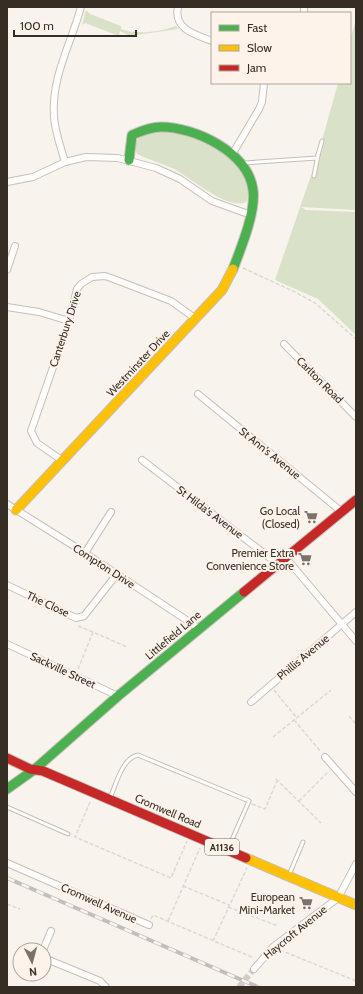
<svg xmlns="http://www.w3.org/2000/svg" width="363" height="994" font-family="Cabin,sans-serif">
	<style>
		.green { fill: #d9e2c8 }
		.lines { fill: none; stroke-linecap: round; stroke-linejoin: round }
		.street-tunnel { stroke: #d2ccc6; stroke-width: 6; stroke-dasharray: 6 3; stroke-linecap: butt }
		.lane-casing { stroke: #c6bfb9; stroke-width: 5 }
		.street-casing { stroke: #c6bfb9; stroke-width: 8 }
		.fast-casing { stroke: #c6bfb9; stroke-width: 11 }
		.slow-casing { stroke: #c6bfb9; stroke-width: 11 }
		.jam-casing { stroke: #c6bfb9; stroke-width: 11 }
		.path { stroke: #dad8d6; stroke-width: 1.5; stroke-dasharray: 4 2; stroke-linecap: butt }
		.lane { stroke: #fefdfc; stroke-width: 3 }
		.street { stroke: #fefdfc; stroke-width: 6 }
		.fast { stroke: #4caf50; stroke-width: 9 }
		.slow { stroke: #ffc107; stroke-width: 9 }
		.jam { stroke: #c62828; stroke-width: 9 }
		.rail-casing { stroke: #c1bebd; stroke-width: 4 }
		.rail { stroke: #fdf3ea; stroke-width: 2.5; stroke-dasharray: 8; stroke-linecap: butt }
		.labels { text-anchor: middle; stroke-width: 4; stroke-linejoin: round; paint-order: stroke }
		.shield { fill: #fdf3ea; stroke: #726960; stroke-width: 1 }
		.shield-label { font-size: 10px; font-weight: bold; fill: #362e25 }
		.street-label { font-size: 11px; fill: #362e25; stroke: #fdf3ea }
		.poi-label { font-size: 11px; fill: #362e25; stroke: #fdf3ea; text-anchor: end }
	</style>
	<rect width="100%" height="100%" fill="#f9f3ee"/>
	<g class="green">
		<path d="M86 10 90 14 121 26V29C136 35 161 32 176 26L178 29 130 36 120 31 119 36 85 23 82 25Z"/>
		<polygon points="356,19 356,210 301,207 306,210 356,212 356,335 318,299 275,280 317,158 338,83 350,83 350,40"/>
		<path d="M164 131C194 137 234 149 245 181 247 188 250 195 246 202 227 211 189 176 172 168 161 163 149 160 137 154 129 134 150 132 164 131Z"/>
	</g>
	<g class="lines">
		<polyline class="street-tunnel" points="239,987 254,969"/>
		<g class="lane-casing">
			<g id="lane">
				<polyline points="318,155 322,141"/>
				<polyline points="244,163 317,158 318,155 314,176"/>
				<path d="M110 798C116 785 122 758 138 755L249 801 228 849"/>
				<polyline points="7,807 68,834"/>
				<polyline points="289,875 303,842"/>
			</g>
		</g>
		<g class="street-casing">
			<g id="street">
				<path d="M178 7C173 29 196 35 212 41"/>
				<polyline points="304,13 304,7"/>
				<polyline points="233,153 259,109 262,102 264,83"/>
				<path d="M65 162C61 148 55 132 54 117 51 77 71 44 81 7"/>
				<polyline points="7,182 33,177 65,162 86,157 118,158 156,168 180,179 212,201 251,215"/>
				<polyline points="7,270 15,246"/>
				<polyline points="7,307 39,312 69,321"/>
				<polyline points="284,344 356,417"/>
				<polyline points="198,394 342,512"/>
				<polyline points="142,460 278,564"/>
				<polyline points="63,461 37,443 31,431 69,321 77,289 81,284 92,277 105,276 111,278 171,301 196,319"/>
				<polyline points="7,504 85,553 200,629"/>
				<polyline points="85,553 111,512"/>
				<polyline points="286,558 356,641"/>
				<polyline points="7,585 76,618 84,616 117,574"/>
				<polyline points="7,644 118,696"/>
				<polyline points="251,702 356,612"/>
				<polyline points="325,757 356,792"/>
				<polyline points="7,863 149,925"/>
				<polyline points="43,950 51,931"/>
				<polyline points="44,958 100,981 106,987"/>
				<polyline points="254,969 273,947 338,898 356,864"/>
			</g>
		</g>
		<g class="fast-casing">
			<g id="fast">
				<path d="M129 160 132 135C141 131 151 127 161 127 195 127 248 152 253 190 256 212 241 248 233 269"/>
				<polyline points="7,789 35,769 118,696 244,592"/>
			</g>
		</g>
		<g class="slow-casing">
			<g id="slow">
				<polyline points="16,510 222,290 233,269"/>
				<polyline points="246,858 356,905"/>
			</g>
		</g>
		<g class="jam-casing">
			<g id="jam">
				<polyline points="244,592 356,500"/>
				<polyline points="7,758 30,769 43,771 246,858"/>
			</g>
		</g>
		<g class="path">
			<polyline points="243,268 295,292 315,303 356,339"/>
			<polyline points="78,626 93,632"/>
			<polyline points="78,669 93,632 127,647"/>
			<polyline points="274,690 297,718"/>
			<polyline points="349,716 356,724"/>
			<polyline points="294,720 321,752"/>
			<polyline points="273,737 331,690"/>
			<polyline points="276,779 321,823"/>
			<polyline points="299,801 329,771"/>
			<polyline points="90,802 75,837 171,878 187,841"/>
			<polyline points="252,804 265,809 277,781"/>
			<polyline points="183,886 229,905"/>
			<polyline points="7,904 20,909"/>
			<polyline points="228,907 278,926"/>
			<polyline points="151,919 153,915 254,958"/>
			<polyline points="168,921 200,848"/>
			<polyline points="213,941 247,868"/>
			<polyline points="280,950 356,981"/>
		</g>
		<use href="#lane" class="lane"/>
		<use href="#street" class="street"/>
		<use href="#fast" class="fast"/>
		<use href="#slow" class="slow"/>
		<use href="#jam" class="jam"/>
		<g class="rail-casing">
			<polyline id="rail" points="7,878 258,987"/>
		</g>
		<use href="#rail" class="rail"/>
	</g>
	<defs>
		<g id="supermarket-bare" transform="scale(1.08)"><path d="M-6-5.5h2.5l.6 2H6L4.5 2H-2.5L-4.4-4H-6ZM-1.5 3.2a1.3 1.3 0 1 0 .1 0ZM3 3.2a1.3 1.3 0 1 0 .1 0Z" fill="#7a736b" stroke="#fdf3ea" stroke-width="2.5" paint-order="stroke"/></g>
	</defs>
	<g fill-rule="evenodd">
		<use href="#supermarket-bare" x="311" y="517"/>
		<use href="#supermarket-bare" x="305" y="559"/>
		<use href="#supermarket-bare" x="306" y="903"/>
	</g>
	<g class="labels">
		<rect class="shield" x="205" y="839" width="34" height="16" rx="3"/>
		<g class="shield-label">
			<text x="222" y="851">A1136</text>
		</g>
		<g class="street-label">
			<text transform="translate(65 329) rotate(-72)" y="4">Canterbury Drive</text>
			<text transform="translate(138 363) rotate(-47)" y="4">Westminster Drive</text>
			<text transform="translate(320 380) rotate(45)" y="4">Carlton Road</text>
			<text transform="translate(270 453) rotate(39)" y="4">St Ann's Avenue</text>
			<text transform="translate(210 512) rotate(37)" y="4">St Hilda's Avenue</text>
			<text transform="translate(104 566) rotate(33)" y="4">Compton Drive</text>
			<text transform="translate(48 604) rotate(25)" y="4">The Close</text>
			<text transform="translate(173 635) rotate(-40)" y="4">Littlefield Lane</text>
			<text transform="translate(303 657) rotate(-40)" y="4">Phillis Avenue</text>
			<text transform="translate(63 670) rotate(25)" y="4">Sackville Street</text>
			<text transform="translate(168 811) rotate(23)" y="4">Cromwell Road</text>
			<text transform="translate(99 903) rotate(24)" y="4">Cromwell Avenue</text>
			<text transform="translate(295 932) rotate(-39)" y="4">Haycroft Avenue</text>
		</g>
		<g class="poi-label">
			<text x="300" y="515">Go Local<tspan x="300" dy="13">(Closed)</tspan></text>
			<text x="294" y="557">Premier Extra<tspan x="294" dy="13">Convenience Store</tspan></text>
			<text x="295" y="901">European<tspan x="295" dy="13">Mini-Market</tspan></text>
		</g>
	</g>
	<rect width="363" height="994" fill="none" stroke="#362e25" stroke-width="16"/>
	<rect x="211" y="12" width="140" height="72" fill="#fdf3ea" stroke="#ada49b"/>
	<rect x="219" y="25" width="20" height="6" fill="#4caf50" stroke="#ada49b"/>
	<text x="247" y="32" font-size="12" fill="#362e25">Fast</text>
	<rect x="219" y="45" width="20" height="6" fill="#ffc107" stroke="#ada49b"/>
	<text x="247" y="52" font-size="12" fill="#362e25">Slow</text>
	<rect x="219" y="65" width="20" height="6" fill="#c62828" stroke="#ada49b"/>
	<text x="247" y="72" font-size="12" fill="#362e25">Jam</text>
	<g transform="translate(32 962) rotate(174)"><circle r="19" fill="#fdf3ea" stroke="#ada49b"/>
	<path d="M0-3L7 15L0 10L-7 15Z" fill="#7a736b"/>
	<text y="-6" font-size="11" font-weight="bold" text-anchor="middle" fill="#362e25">N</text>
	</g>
	<path d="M14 30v6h122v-6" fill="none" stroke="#362e25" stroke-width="2"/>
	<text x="20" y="30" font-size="12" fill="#362e25" stroke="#fdf3ea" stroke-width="3" paint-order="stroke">100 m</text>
</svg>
